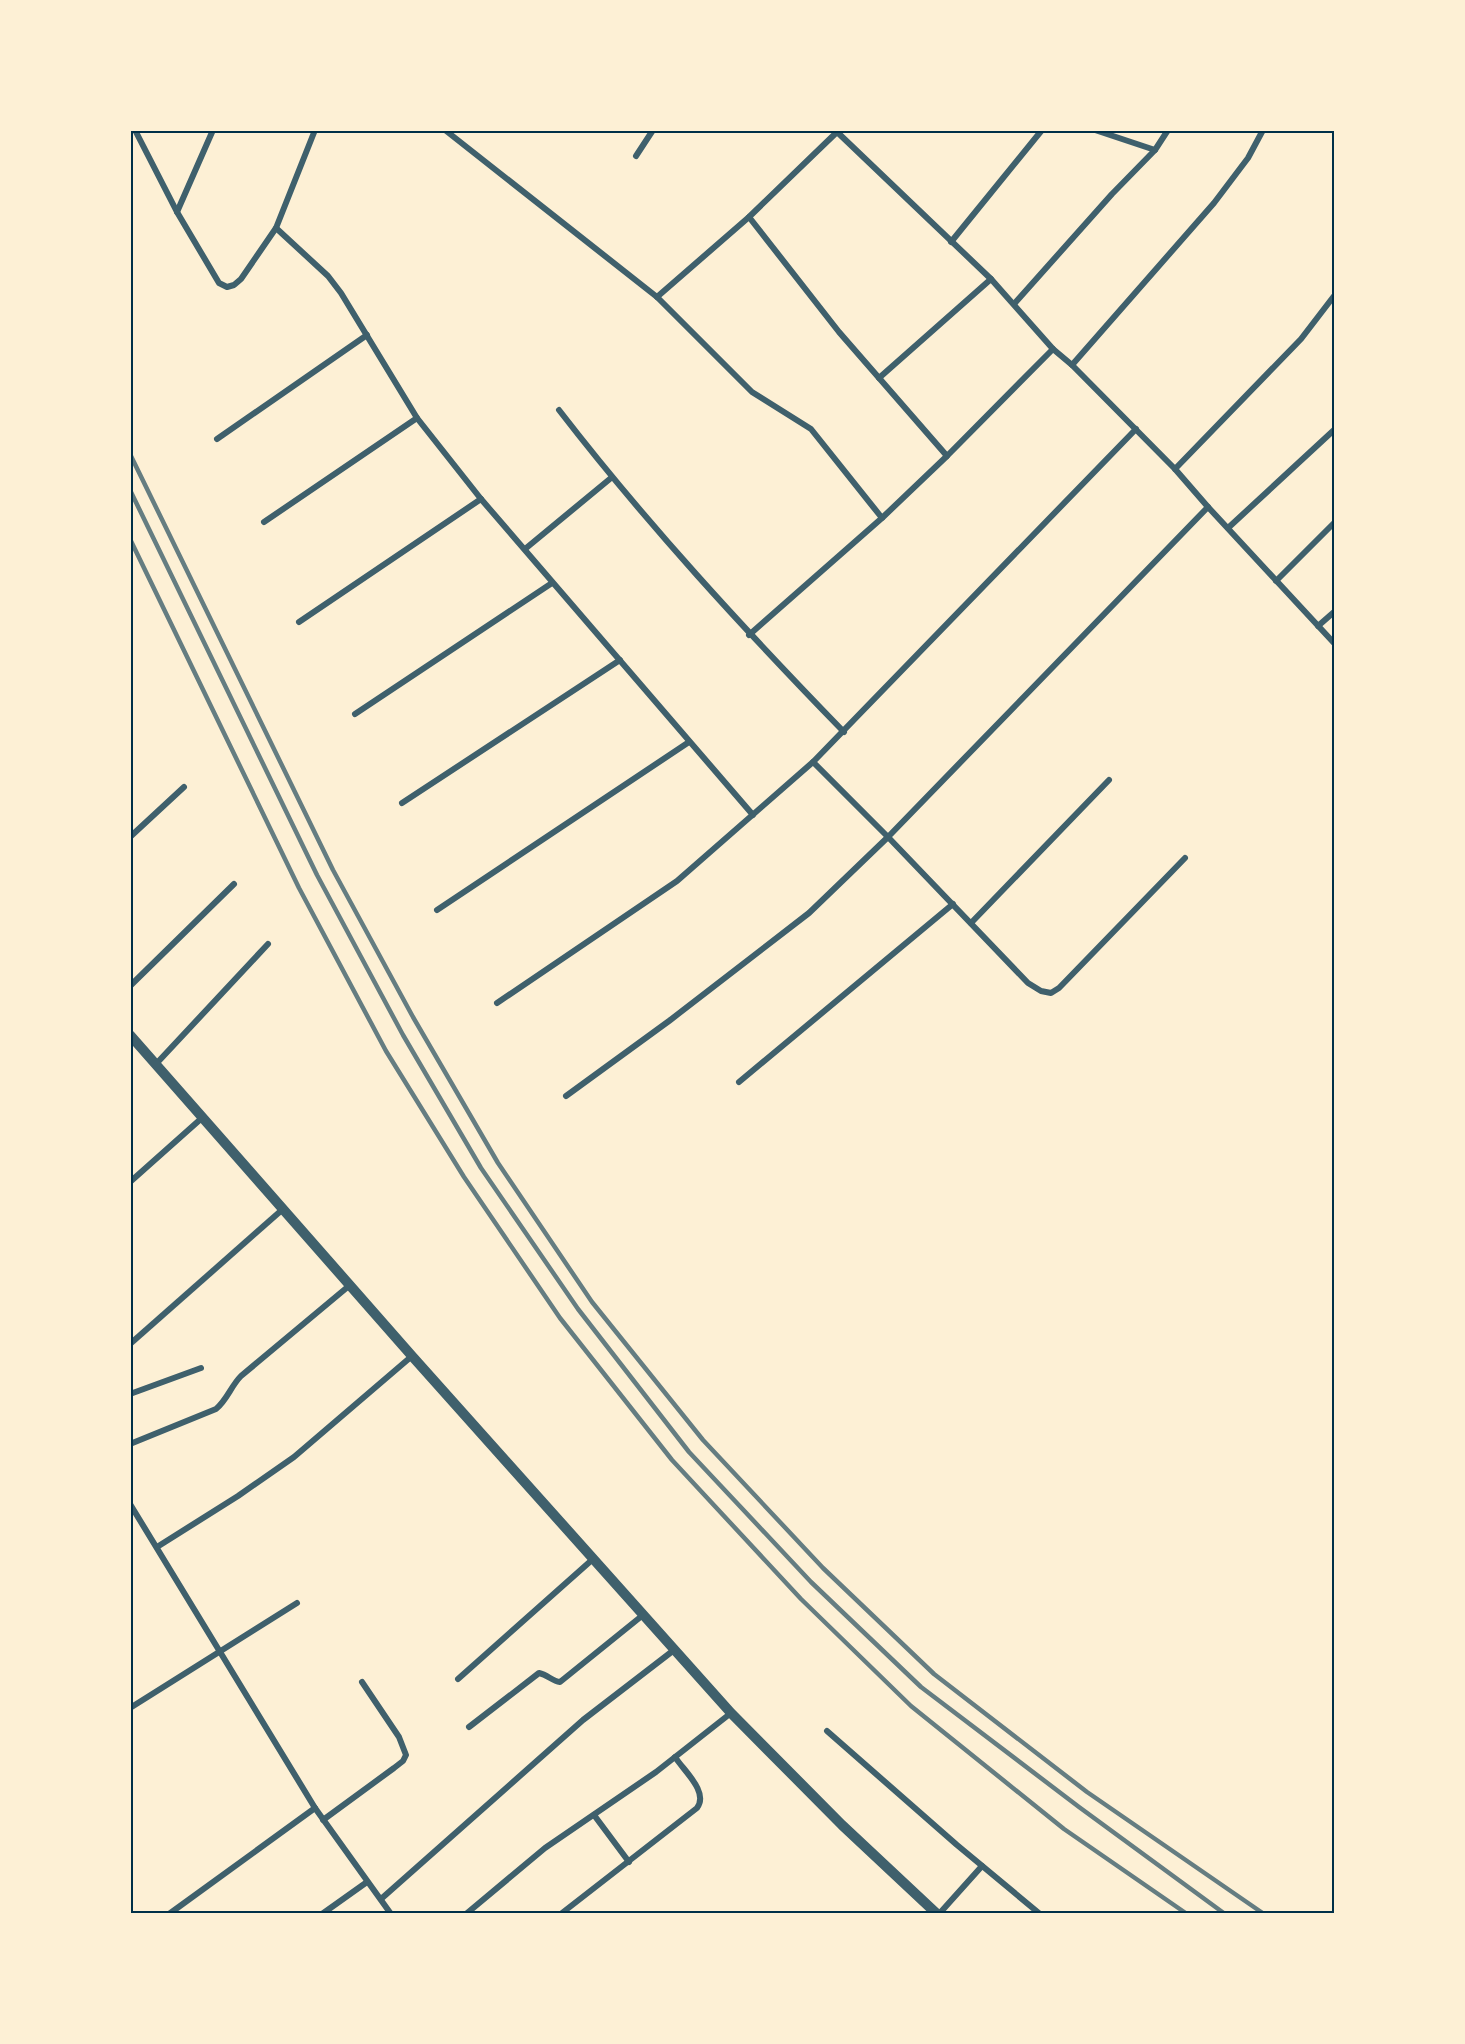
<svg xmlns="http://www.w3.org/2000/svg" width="1465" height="2044" font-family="Arial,sans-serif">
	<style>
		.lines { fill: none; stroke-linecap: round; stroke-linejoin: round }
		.minor { stroke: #3f606c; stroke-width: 6 }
		.tertiary { stroke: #3f606c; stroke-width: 10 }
		.rail { stroke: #657d81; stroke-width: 4.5 }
		.neatline { fill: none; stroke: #003049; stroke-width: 2 }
	</style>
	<rect width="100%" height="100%" fill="#fdf0d5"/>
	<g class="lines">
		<g class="minor">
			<polyline points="135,130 177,212 219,283 227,287 234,285 241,279 276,228 315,130"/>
			<polyline points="445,130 657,297 752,392 811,429 882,518"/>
			<polyline points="835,130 991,279 1053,349 1072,365 1175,469 1208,507 1334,643"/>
			<polyline points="1095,130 1155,150"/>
			<polyline points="636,156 653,130"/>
			<polyline points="177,212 213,130"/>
			<polyline points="749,217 839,332 947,456"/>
			<polyline points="276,228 328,276 341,293 417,418 481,499 753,815"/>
			<polyline points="951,242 1042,130"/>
			<polyline points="657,297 749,217 837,132"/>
			<polyline points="1014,304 1112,194 1155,150 1168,130"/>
			<polyline points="1072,365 1214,203 1248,158 1263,130"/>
			<polyline points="879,378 991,279"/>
			<path d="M559 410C647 524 744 629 844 732"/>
			<polyline points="217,439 367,335"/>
			<polyline points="1175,469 1301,339 1334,296"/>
			<polyline points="264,522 417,418"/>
			<polyline points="1228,528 1334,430"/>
			<polyline points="525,549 611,478"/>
			<polyline points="1276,581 1334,523"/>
			<polyline points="299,622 481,499"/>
			<polyline points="1318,626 1334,612"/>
			<polyline points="749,635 882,518 947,456 1053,349"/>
			<polyline points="355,714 552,583"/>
			<polyline points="813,762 888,837 1028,983 1041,991 1051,993 1059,988 1185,858"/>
			<polyline points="402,803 620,660"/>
			<polyline points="130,837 184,787"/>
			<polyline points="437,910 689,742"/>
			<polyline points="971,923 1109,780"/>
			<polyline points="130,986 234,884"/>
			<polyline points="497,1003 677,881 813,762 1136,429"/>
			<polyline points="156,1064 268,944"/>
			<polyline points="739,1082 953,904"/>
			<polyline points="566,1096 669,1021 809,913 888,837 1208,507"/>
			<polyline points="130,1182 203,1117"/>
			<polyline points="130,1344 283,1209"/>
			<polyline points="130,1394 201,1368"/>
			<path d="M130 1444 216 1409C227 1400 231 1386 241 1376L350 1285"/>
			<polyline points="130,1504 315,1808 391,1914"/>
			<polyline points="157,1547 238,1496 294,1457 412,1356"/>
			<polyline points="458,1679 593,1559"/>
			<polyline points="130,1708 297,1603"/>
			<path d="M469 1727 539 1673C548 1675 552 1681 560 1682L643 1615"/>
			<polyline points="827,1731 957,1845 1040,1914"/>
			<polyline points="594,1815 629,1862"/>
			<polyline points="323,1820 394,1768 403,1761 406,1755 399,1737 362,1682"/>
			<polyline points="381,1899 583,1720 674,1650"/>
			<path d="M562 1913 697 1808C709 1792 684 1771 675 1757"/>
			<polyline points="169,1914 315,1808"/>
			<polyline points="322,1914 367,1882"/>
			<polyline points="466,1914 545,1848 656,1772 731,1713"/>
			<polyline points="939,1914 982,1866"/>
		</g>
		<polyline class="tertiary" points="130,1035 412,1356 731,1713 842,1825 937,1914"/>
		<g class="rail">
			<polyline points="130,454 333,870 413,1017 498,1163 592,1302 703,1440 823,1568 934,1674 1087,1792 1264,1914"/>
			<polyline points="130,490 317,875 403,1035 481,1168 578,1309 689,1452 811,1582 921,1687 1079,1807 1225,1914"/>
			<polyline points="130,539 299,888 386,1051 464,1177 560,1318 672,1460 801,1599 911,1706 1064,1829 1187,1914"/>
		</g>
	</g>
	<rect width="1465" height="2044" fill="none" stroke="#fdf0d5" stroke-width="264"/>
	<rect x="132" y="132" width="1201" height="1780" class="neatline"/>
</svg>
